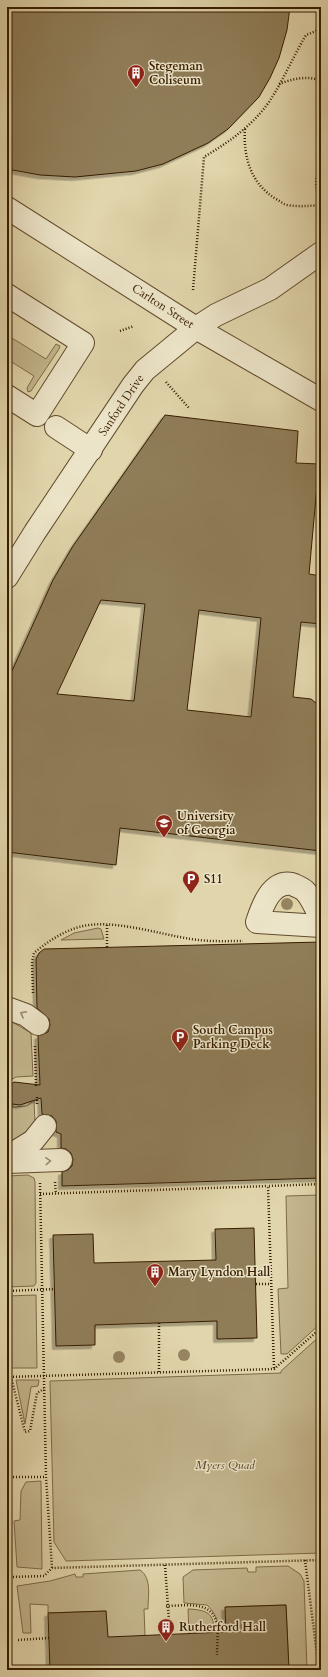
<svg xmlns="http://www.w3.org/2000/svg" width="328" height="1677" font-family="Cardo,serif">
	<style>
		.green { fill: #c4b68e; stroke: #7e6a48 }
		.building { fill: #8f7d59; stroke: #371d01; fill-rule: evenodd; filter: url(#shadow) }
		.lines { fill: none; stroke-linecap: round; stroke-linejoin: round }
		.minor-casing { stroke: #624b2c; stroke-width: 24 }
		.path { stroke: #371d01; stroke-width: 2.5; stroke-dasharray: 1 2; stroke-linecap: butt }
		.minor { stroke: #ece4c8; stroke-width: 22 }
		.tree { fill: #978561 }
		.oneway { stroke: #9b8a6e }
		.labels { text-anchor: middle; stroke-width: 3; stroke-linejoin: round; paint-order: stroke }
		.poi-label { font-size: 12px; font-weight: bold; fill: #371d01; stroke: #ece4c8; text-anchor: start }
		.street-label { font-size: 12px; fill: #371d01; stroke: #ece4c8 }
		.park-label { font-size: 12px; font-style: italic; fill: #5a4324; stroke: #ece4c8 }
	</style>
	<defs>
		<filter id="shadow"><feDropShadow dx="-3.5" dy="3.5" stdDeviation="0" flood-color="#0004"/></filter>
	</defs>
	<rect width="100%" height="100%" fill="#e1d5ab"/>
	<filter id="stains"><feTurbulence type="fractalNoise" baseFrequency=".005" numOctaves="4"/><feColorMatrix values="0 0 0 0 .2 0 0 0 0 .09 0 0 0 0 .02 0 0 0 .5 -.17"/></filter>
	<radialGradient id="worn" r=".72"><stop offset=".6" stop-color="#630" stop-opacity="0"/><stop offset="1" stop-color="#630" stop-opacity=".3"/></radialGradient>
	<g class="green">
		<polygon points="7,335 46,359 56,344 60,346 59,349 31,391 28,392 27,388 34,376 7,359"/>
		<polygon points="98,928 101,929 104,939 61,940 74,933"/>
		<polygon points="7,1019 31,1033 33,1076 16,1077 7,1082"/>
		<polygon points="34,1100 35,1124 13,1142 7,1142 7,1101 14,1107 27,1106"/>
		<polygon points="28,1175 34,1178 35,1182 36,1283 34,1286 7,1287 7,1176"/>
		<polygon points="321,1195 321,1323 287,1354 281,1354 278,1289 288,1288 286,1196"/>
		<polygon points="36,1295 37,1368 7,1368 7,1296"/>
		<polygon points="321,1335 321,1553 66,1561 54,1542 50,1381 281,1373 281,1371"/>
		<polygon points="16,1380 39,1380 38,1386 31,1387 25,1424"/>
		<polygon points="41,1481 42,1569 17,1567 14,1521 20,1520 21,1491 26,1482"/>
		<path d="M288 1566 300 1574 304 1581 307 1670H289L286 1605 226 1607 227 1647 220 1648C219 1631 220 1617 207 1605L184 1603 183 1577 193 1570 247 1568 248 1572H256V1567Z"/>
		<path d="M140 1570C152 1578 148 1596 148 1609H144L145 1635 109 1670 106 1611 48 1613V1605L30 1604 31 1633H23L17 1586 50 1581 75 1574 76 1577H83V1574Z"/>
		<polygon points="321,1573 321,1661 320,1662 317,1584"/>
		<path d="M188 1609C217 1610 214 1620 214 1646L189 1634Z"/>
	</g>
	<g class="building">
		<polygon points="7,7 290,7 287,30 279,58 270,78 259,97 228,129 208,143 163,164 136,171 75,177 40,175 7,169"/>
		<path d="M165 415 298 431 296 463 319 464 309 574 321 576V624L301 622 293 697 311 699 321 707V851L120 828 116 865 7 852V682L53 580 73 546ZM101 600 145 604 134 701 57 694ZM199 610 261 618 251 717 187 710Z"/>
		<polygon points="321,942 321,1178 62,1186 62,1172 68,1170 72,1166 73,1159 71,1153 66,1149 61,1148 61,1134 56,1132 56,1121 52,1116 42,1114 41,1098 20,1105 12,1104 7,1100 7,1088 14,1082 40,1085 38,1036 48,1032 50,1025 49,1019 37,1008 36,959 39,953 44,949"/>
		<polygon points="254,1228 257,1338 217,1339 217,1321 95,1325 95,1345 56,1346 53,1235 93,1234 94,1263 216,1260 215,1229"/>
		<polygon points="286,1605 289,1670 50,1670 48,1613 106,1611 108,1637 226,1632 225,1607"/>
	</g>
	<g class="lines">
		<g class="minor-casing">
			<g id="minor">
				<polyline points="7,208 196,328 321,400"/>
				<polyline points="7,295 83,343 37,415 7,396"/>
				<polyline points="56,427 91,450"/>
				<polyline points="7,577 35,532 133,385 145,370 196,328 216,315 270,289 321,253"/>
				<path d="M321 918C316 910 312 898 305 891 302 888 296 886 292 884 271 880 262 907 257 922L321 926"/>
				<polyline points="7,1008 26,1015 38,1024"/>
				<polyline points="7,1157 33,1141 45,1126"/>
				<polyline points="7,1162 61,1160"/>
			</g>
		</g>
		<g class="path">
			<path d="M279 84C292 79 308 75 321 81"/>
			<path d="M245 129C243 157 251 184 276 199 280 201 283 204 287 205 299 207 309 206 321 205"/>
			<path d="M321 167C315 176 314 190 321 199"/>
			<path d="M193 290 204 157C229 142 252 126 269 102 283 81 293 57 306 35L321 29"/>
			<polyline points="120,331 134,326"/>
			<polyline points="166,382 189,408"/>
			<polyline points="107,925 107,947"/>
			<path d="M33 993 32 962 34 953C47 942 62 932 79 927 111 918 158 934 191 939 209 942 226 941 243 941"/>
			<polyline points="35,1046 36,1088"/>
			<polyline points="37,1097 37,1105"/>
			<polyline points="55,1182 56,1194"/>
			<polyline points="40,1183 46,1477 52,1568"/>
			<polyline points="40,1194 268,1186"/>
			<polyline points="256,1284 271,1284"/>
			<polyline points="7,1291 55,1289"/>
			<polyline points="159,1323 159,1373"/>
			<polyline points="274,1368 268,1186 321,1184"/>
			<polyline points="7,1377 274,1369 321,1328"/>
			<polyline points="11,1377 25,1432 30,1431 37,1393 44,1389"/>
			<polyline points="7,1477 46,1477"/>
			<polyline points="305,1560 319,1670"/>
			<polyline points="165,1565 170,1635"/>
			<polyline points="10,1577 44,1576 52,1568 321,1560"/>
			<path d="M166 1606C183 1606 210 1600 216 1621 219 1630 217 1645 217 1655"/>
			<polyline points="18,1640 49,1638"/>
		</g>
		<use href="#minor" class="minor"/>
	</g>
	<g class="tree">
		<circle cx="287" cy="904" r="6"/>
		<circle cx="184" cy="1355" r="6"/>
		<circle cx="119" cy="1357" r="6"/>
	</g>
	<defs><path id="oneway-chevron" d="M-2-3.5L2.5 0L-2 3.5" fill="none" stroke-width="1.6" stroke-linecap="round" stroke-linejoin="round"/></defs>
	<g class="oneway">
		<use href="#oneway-chevron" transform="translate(23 1014) rotate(-153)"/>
		<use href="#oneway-chevron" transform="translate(48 1161) rotate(-3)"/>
	</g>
	<defs>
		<g id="building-pin" transform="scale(0.9)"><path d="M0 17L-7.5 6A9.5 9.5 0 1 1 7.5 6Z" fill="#8f2418" stroke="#ece4c8"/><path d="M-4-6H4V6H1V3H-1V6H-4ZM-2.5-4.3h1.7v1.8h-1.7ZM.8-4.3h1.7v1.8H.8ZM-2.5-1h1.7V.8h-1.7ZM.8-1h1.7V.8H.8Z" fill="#fff"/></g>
		<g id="university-pin" transform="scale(0.9)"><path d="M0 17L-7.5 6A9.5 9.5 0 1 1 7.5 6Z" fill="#8f2418" stroke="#ece4c8"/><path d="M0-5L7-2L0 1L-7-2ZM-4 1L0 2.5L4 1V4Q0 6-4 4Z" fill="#fff"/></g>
		<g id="parking-pin" transform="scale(0.9)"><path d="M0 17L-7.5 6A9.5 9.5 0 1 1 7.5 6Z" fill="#8f2418" stroke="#ece4c8"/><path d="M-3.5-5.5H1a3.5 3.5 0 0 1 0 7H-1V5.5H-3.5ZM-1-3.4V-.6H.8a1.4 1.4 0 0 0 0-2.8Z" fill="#fff"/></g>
	</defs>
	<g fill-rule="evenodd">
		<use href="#building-pin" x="136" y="73"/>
		<use href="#university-pin" x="164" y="823"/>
		<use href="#parking-pin" x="191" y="879"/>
		<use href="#parking-pin" x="180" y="1037"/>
		<use href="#building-pin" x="155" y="1272"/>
		<use href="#building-pin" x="166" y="1627"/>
	</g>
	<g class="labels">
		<g class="poi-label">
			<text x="149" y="70">Stegeman<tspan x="149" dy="14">Coliseum</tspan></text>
			<text x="177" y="820">University<tspan x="177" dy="14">of Georgia</tspan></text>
			<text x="204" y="883">S11</text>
			<text x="193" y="1034">South Campus<tspan x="193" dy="14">Parking Deck</tspan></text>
			<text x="168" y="1276">Mary Lyndon Hall</text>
			<text x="179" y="1631">Rutherford Hall</text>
		</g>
		<g class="street-label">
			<text transform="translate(163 306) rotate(33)" y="4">Carlton Street</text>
			<text transform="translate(121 405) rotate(-56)" y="4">Sanford Drive</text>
		</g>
		<g class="park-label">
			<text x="225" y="1469">Myers Quad</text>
		</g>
	</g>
	<rect width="328" height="1677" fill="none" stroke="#e1d5ab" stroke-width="24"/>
	<rect x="8" y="8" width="312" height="1661" fill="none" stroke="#371d01" stroke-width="2"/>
	<rect x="12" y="12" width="304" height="1653" fill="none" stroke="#371d01"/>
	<rect width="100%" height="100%" filter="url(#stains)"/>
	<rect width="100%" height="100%" fill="url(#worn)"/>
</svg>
